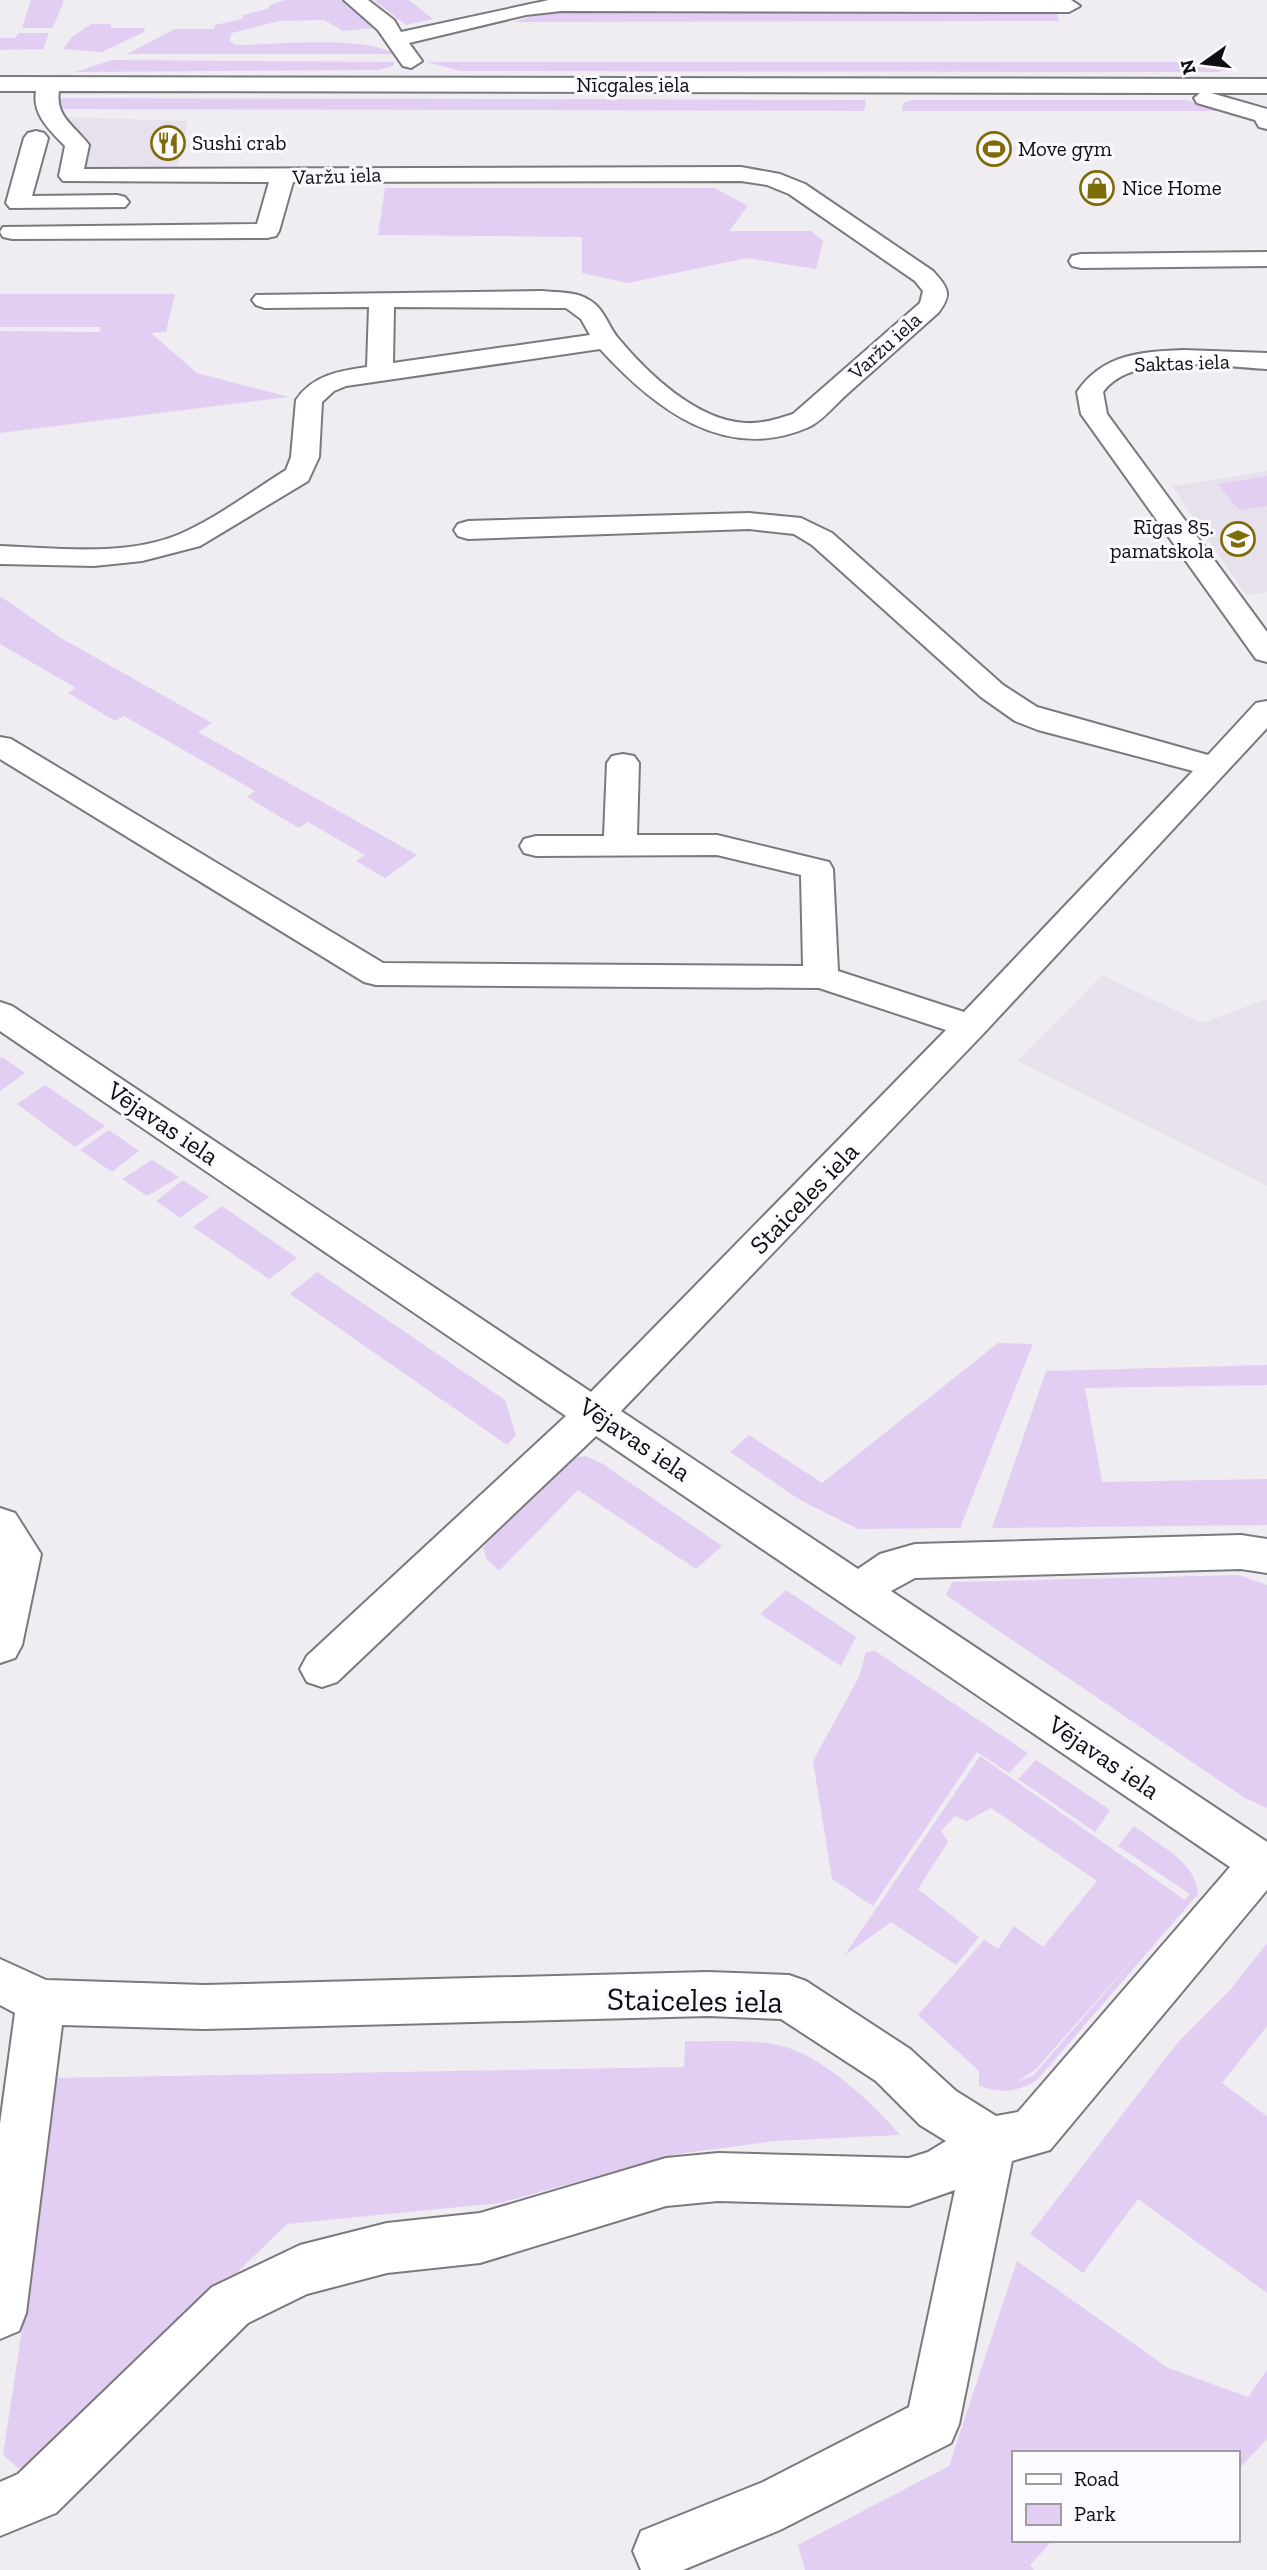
<svg xmlns="http://www.w3.org/2000/svg" width="1267" height="2570" font-family="'Zilla Slab',serif">
	<style>
		.built { fill: #e7e1ed }
		.green { fill: #e1cef2; fill-rule: evenodd }
		.lines { fill: none; stroke-linecap: round; stroke-linejoin: round }
		.minor-casing { stroke: #7b797d; stroke-width: 4 }
		.minor { fill: #fff; fill-rule: evenodd }
		.labels { text-anchor: middle; stroke-width: 6; stroke-linejoin: round; paint-order: stroke }
		.far-street-label { font-size: 21px; fill: #0f0e10; stroke: #fdfaff }
		.far-poi-label { font-size: 21px; fill: #0f0e10; stroke: #fdfaff; text-anchor: start }
		.street-label { font-size: 26px; fill: #0f0e10; stroke: #fdfaff }
		.near-street-label { font-size: 32px; fill: #0f0e10; stroke: #fdfaff }
	</style>
	<rect width="100%" height="100%" fill="#efedf2"/>
	<g class="built">
		<polygon points="61,117 188,121 176,173 79,172"/>
		<polygon points="1267,471 1267,592 1246,595 1172,486"/>
		<polygon points="1102,975 1202,1023 1267,999 1267,1186 1018,1061"/>
	</g>
	<g class="green">
		<polygon points="31,0 64,0 53,28 22,28"/>
		<path d="M285 0H346L374 24V28L343 31 324 20 279 21 232 33 229 41 236 45C275 45 362 35 394 54H127L175 29H214L215 25 242 19 243 15 268 9 270 5Z"/>
		<polygon points="374,0 409,0 433,19 406,25"/>
		<polygon points="552,11 1056,11 1059,21 513,22"/>
		<polygon points="91,24 111,24 111,28 145,28 144,32 102,52 63,49 72,37"/>
		<polygon points="19,33 49,33 43,49 0,50 0,38 15,38"/>
		<polygon points="112,60 394,62 393,66 378,70 75,72"/>
		<polygon points="427,62 1212,62 1231,68 1219,72 460,71"/>
		<polygon points="63,98 866,100 864,111 66,109 58,106 57,101"/>
		<polygon points="912,100 1187,100 1223,111 902,111 903,103"/>
		<polygon points="715,188 748,206 729,231 811,231 823,241 816,269 747,258 628,283 582,273 582,237 378,235 385,188"/>
		<polygon points="0,294 175,294 166,332 151,333 197,373 289,397 0,433 0,331 99,332 101,327 0,327"/>
		<polygon points="1267,476 1267,506 1239,510 1218,484"/>
		<polygon points="0,596 61,638 212,723 198,732 417,855 385,878 356,861 365,855 308,822 299,828 247,797 255,791 124,716 115,721 68,693 76,688 0,644"/>
		<polygon points="2,1057 25,1073 0,1091 0,1059"/>
		<polygon points="45,1085 105,1126 75,1147 17,1104"/>
		<polygon points="109,1130 139,1151 112,1172 80,1150"/>
		<polygon points="152,1160 179,1177 147,1196 122,1179"/>
		<polygon points="183,1180 209,1197 180,1218 156,1201"/>
		<polygon points="222,1206 297,1258 269,1279 193,1227"/>
		<polygon points="317,1272 505,1400 516,1435 507,1445 290,1294"/>
		<polygon points="998,1343 1033,1344 960,1528 858,1529 800,1500 730,1452 749,1435 822,1483"/>
		<polygon points="1267,1365 1267,1385 1085,1388 1102,1482 1267,1479 1267,1525 992,1528 1046,1371"/>
		<polygon points="586,1456 603,1464 722,1546 696,1569 578,1490 499,1571 487,1559 483,1548 519,1504 569,1458"/>
		<polygon points="1239,1575 1267,1585 1267,1808 1245,1798 946,1595 952,1582"/>
		<polygon points="786,1590 856,1637 841,1666 760,1614"/>
		<polygon points="875,1651 1028,1753 1009,1773 977,1752 873,1906 832,1879 813,1761 859,1677 866,1652"/>
		<path d="M980 1756 1185 1900 1190 1894 1118 1846 1134 1826C1157 1844 1197 1862 1198 1894L1037 2080C1016 2093 1001 2093 979 2086V2071L918 2015 984 1940 998 1949 1014 1926 1043 1947 1097 1881 991 1808 967 1821 955 1816 941 1831 948 1842 918 1889 979 1937 956 1965 891 1922 844 1956ZM1152 1938 1033 2076 1018 2081 1036 2069Z"/>
		<polygon points="1036,1760 1110,1810 1095,1832 1018,1779"/>
		<polygon points="1267,1943 1267,2026 1222,2083 1267,2116 1267,2293 1138,2199 1083,2273 1030,2234 1179,2041 1231,1989"/>
		<path d="M685 2041C720 2042 763 2037 797 2051 833 2067 875 2105 900 2135L775 2141 677 2154 500 2203 287 2224 36 2467 18 2468 3 2455 27 2296 51 2078 684 2067Z"/>
		<polygon points="1017,2261 1168,2368 1248,2397 1267,2370 1267,2439 1237,2471 1237,2453 1013,2453 1013,2540 1053,2540 1030,2565 1034,2570 805,2570 798,2545 949,2466"/>
	</g>
	<g class="lines">
		<g class="minor-casing">
			<g id="minor">
				<polygon points="344,0 368,0 394,20 401,32 549,0 1071,0 1080,6 1069,12 561,11 526,15 409,43 422,61 411,68 403,66 378,30"/>
				<path d="M0 77 1267 79V93H1211L1267 109V129L1259 127 1255 120 1197 103 1194 98 1200 93 59 91C55 117 75 126 89 145L84 169 741 167 780 174 805 184 933 271C948 288 953 294 938 313 907 341 876 368 846 395 835 405 822 421 809 427 725 464 654 408 600 349L346 386 334 391 322 402 319 457 308 481 200 546 142 561 94 566 0 564V546C57 548 126 557 180 534 217 518 252 491 286 470L291 457 296 400C313 375 339 371 367 367L369 307 265 308 256 305 252 300 256 295 542 291C558 293 575 291 589 300 604 308 608 326 618 338 648 374 696 420 745 423 762 424 777 419 793 414L920 303 923 291 915 281 789 194 767 185 741 181 293 182 279 231 276 236 267 238 12 239 3 237 0 232 3 227 257 224 269 182 63 181 59 176 65 146C50 130 32 115 36 91H0ZM394 307 566 308 581 319 590 335 393 363Z"/>
				<polygon points="36,131 44,133 48,138 32,196 117,195 125,197 129,202 125,207 10,208 6,203 24,138 28,133"/>
				<polygon points="1267,252 1267,266 1081,268 1072,266 1069,261 1072,256 1081,254"/>
				<path d="M1183 350 1267 353V369C1223 367 1132 351 1103 392L1107 414 1267 632V662L1256 659 1081 414 1077 392C1103 354 1140 352 1183 350Z"/>
				<polygon points="749,513 801,518 832,533 1003,685 1037,707 1208,755 1256,703 1267,701 1267,728 983,1034 621,1411 858,1569 880,1554 915,1544 1241,1535 1267,1539 1267,1573 1241,1569 915,1578 891,1591 1267,1842 1267,1890 1050,2150 1012,2161 959,2424 951,2443 780,2530 683,2570 641,2570 633,2551 641,2531 763,2482 909,2407 955,2190 909,2206 718,2201 666,2206 480,2263 387,2273 307,2294 248,2323 56,2513 0,2536 0,2482 18,2474 212,2287 300,2245 387,2223 480,2213 666,2158 718,2153 909,2158 928,2152 946,2141 920,2125 876,2081 781,2019 708,2016 204,2029 62,2025 26,2313 19,2331 0,2339 0,2124 15,2013 0,2005 0,1959 46,1980 204,1985 708,1972 789,1975 806,1981 910,2049 956,2091 996,2116 1018,2112 1230,1867 596,1436 337,1682 322,1687 307,1682 300,1669 307,1656 566,1416 0,1031 0,1002 12,1006 591,1392 946,1030 819,988 376,985 364,982 0,759 0,737 11,739 383,963 803,966 801,875 717,855 536,856 524,853 520,846 524,839 536,836 604,836 607,763 612,756 623,754 634,756 639,763 637,835 717,835 829,862 833,869 838,971 964,1012 1193,771 1038,730 1015,721 981,697 812,545 794,534 749,529 468,539 458,536 454,530 458,524 468,521"/>
				<polygon points="0,1508 15,1513 41,1554 22,1645 15,1658 0,1663"/>
			</g>
		</g>
		<use href="#minor" class="minor"/>
	</g>
	<defs>
		<g id="restaurant-ring" transform="scale(1.75)"><circle r="9.5" fill="#fdfaff" stroke="#7d6c07" stroke-width="1.5"/><path d="M-5-6h1v4h1v-4h1v4h1v-4h1v5L-1.5 .5V6h-2V.5L-5-1ZM5-6V6H3V1.5H1.5Q1.5-4 5-6Z" fill="#7d6c07"/></g>
		<g id="stadium-ring" transform="scale(1.75)"><circle r="9.5" fill="#fdfaff" stroke="#7d6c07" stroke-width="1.5"/><path d="M0-5a6.5 5 0 1 0 0 10a6.5 5 0 1 0 0-10ZM-3.5-1.8h7v3.6h-7Z" fill="#7d6c07"/></g>
		<g id="shop-ring" transform="scale(1.75)"><circle r="9.5" fill="#fdfaff" stroke="#7d6c07" stroke-width="1.5"/><path d="M-5-2.5h2.3a2.7 3.5 0 0 1 5.4 0H5L5.5 6h-11ZM-1.5-2.5h3a1.5 2.3 0 0 0-3 0Z" fill="#7d6c07"/></g>
		<g id="school-ring" transform="scale(1.75)"><circle r="9.5" fill="#fdfaff" stroke="#7d6c07" stroke-width="1.5"/><path d="M0-5L7-2L0 1L-7-2ZM-4 1L0 2.5L4 1V4Q0 6-4 4Z" fill="#7d6c07"/></g>
	</defs>
	<g fill-rule="evenodd">
		<use href="#restaurant-ring" x="168" y="143"/>
		<use href="#stadium-ring" x="994" y="149"/>
		<use href="#shop-ring" x="1097" y="188"/>
		<use href="#school-ring" x="1238" y="539"/>
	</g>
	<g class="labels">
		<g class="far-street-label">
			<text x="633" y="92">Nīcgales iela</text>
			<text transform="translate(337 176) rotate(-2)" y="7">Varžu iela</text>
			<text transform="translate(885 346) rotate(-42)" y="7">Varžu iela</text>
			<text transform="translate(1182 363) rotate(-2)" y="7">Saktas iela</text>
		</g>
		<g class="far-poi-label">
			<text x="192" y="150">Sushi crab</text>
			<text x="1018" y="156">Move gym</text>
			<text x="1122" y="195">Nice Home</text>
			<text x="1214" y="534" text-anchor="end">Rīgas 85.<tspan x="1214" dy="24">pamatskola</tspan></text>
		</g>
		<g class="street-label">
			<text transform="translate(163 1123) rotate(34)" y="9">Vējavas iela</text>
			<text transform="translate(804 1198) rotate(-46)" y="9">Staiceles iela</text>
			<text transform="translate(635 1439) rotate(34)" y="9">Vējavas iela</text>
			<text transform="translate(1104 1757) rotate(34)" y="9">Vējavas iela</text>
		</g>
		<g class="near-street-label">
			<text transform="translate(695 2000) rotate(1)" y="11">Staiceles iela</text>
		</g>
	</g>
	<rect x="1012" y="2451" width="228" height="91" fill="#fdfaff" stroke="#9e9c9f" stroke-width="2"/>
	<rect x="1026" y="2474" width="35" height="10" fill="#ffffff" stroke="#9e9c9f" stroke-width="2"/>
	<text x="1074" y="2486" font-size="21" fill="#0f0e10">Road</text>
	<rect x="1026" y="2504" width="35" height="21" fill="#e1cef2" stroke="#9e9c9f" stroke-width="2"/>
	<text x="1074" y="2521" font-size="21" fill="#0f0e10">Park</text>
	<g transform="translate(1204 63) rotate(256)" stroke="#fdfaff" stroke-width="5" paint-order="stroke">
	<path d="M0-5L12 26L0 18L-12 26Z" fill="#0f0e10"/>
	<text y="-10" font-size="19" font-weight="bold" text-anchor="middle" fill="#0f0e10">N</text>
	</g>
</svg>
